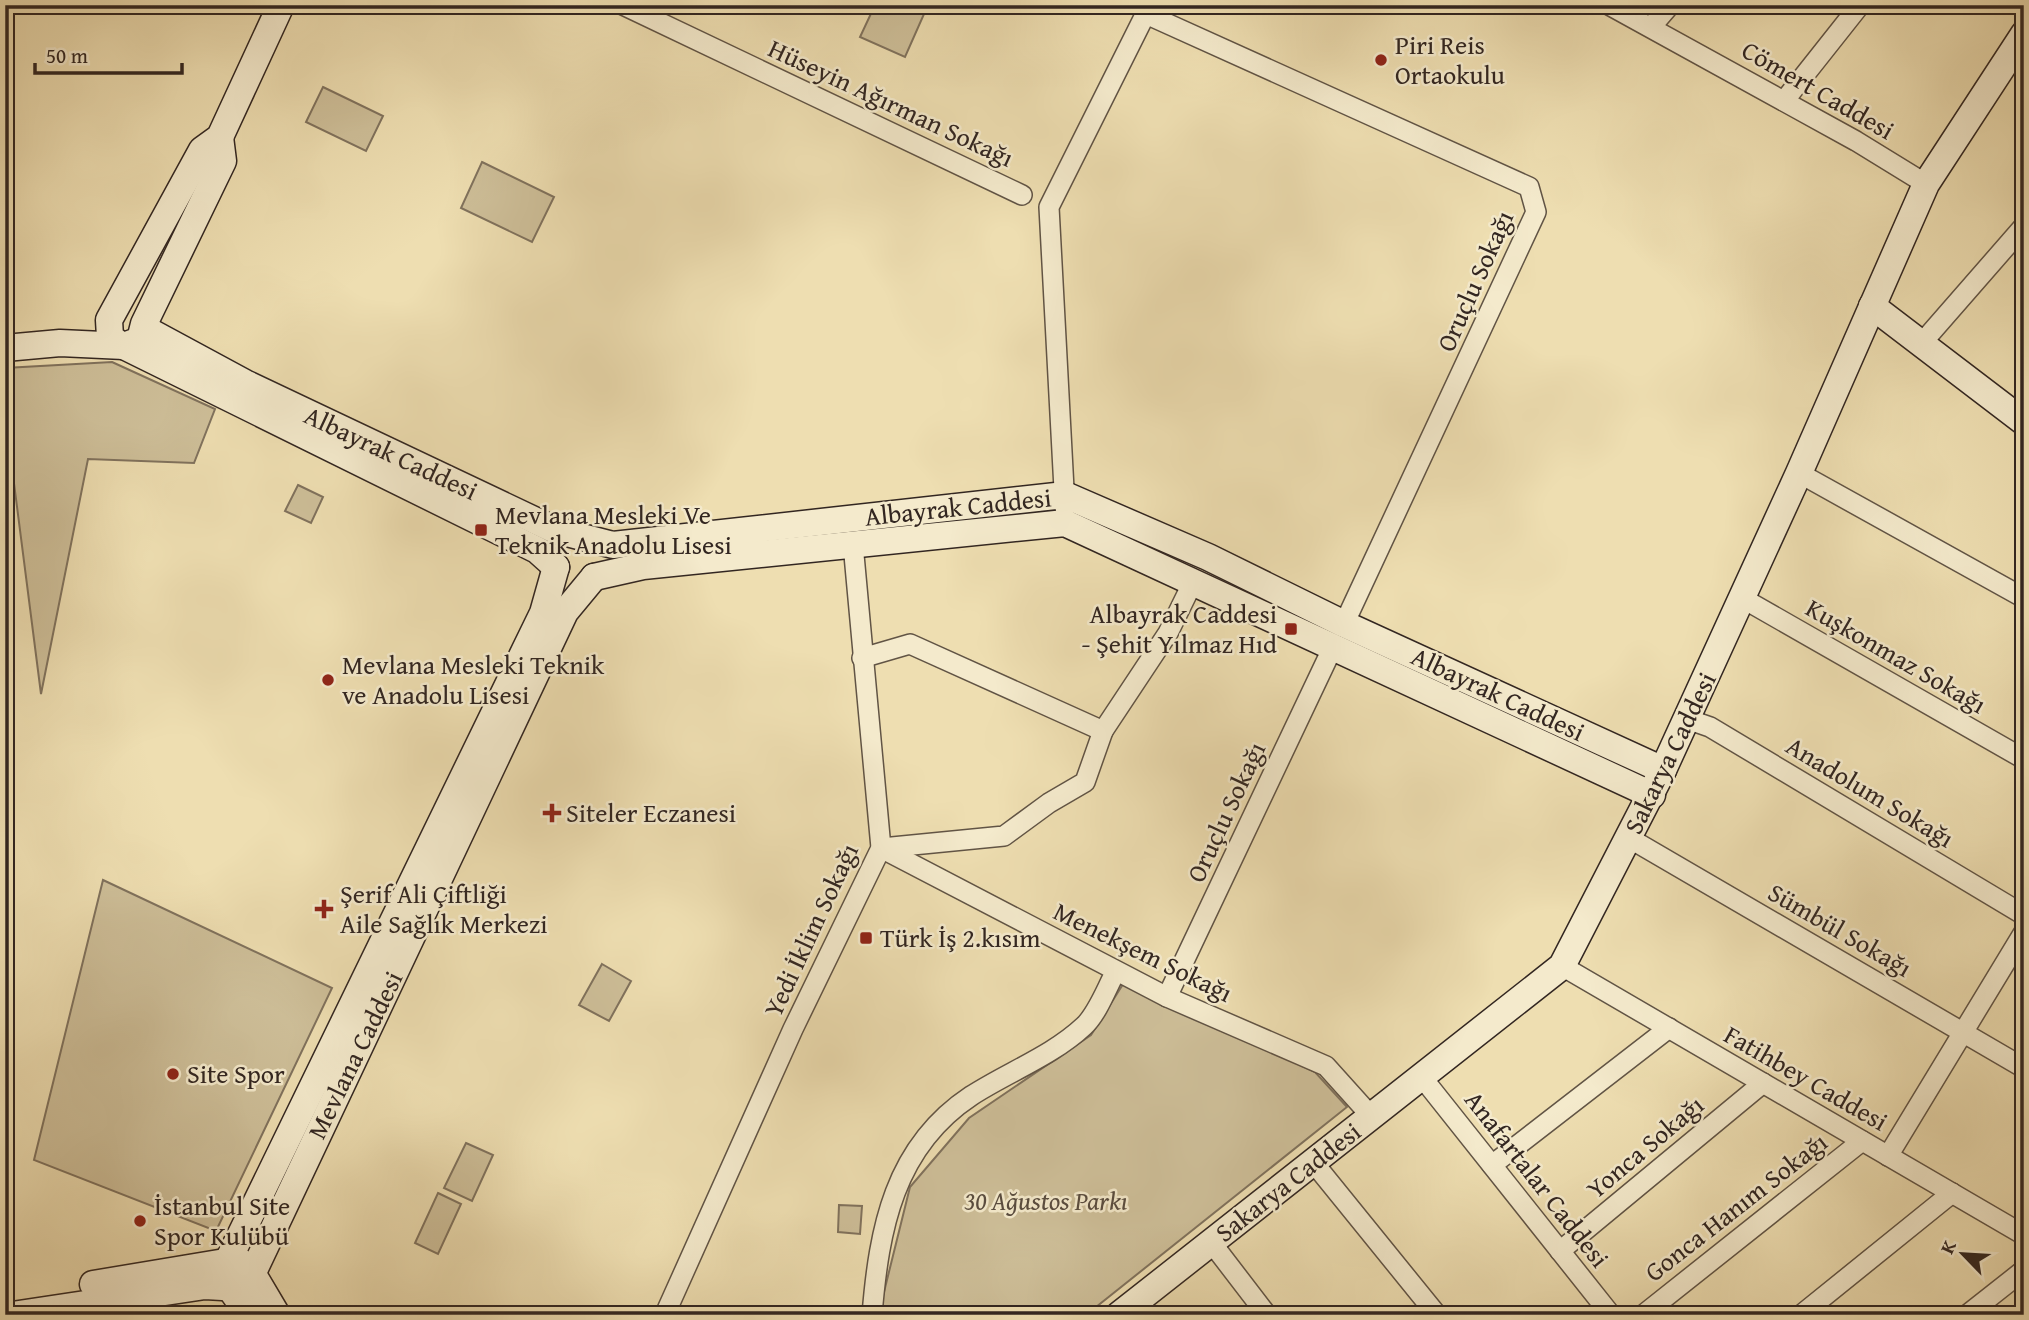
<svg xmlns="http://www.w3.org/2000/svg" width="2029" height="1320" font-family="'Gentium Book Plus',serif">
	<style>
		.green { fill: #cebf99; stroke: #80725d; stroke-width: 2 }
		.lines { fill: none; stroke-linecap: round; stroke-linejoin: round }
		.street-casing { stroke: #615445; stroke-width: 22 }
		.secondary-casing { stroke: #322621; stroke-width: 29 }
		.street { stroke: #f4eacc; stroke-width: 19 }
		.secondary { stroke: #f4eacc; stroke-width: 26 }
		.poi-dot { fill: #8f2418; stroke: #f4eacc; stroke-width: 2.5 }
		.labels { text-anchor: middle; stroke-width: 5; stroke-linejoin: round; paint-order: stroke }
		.poi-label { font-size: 26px; fill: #322621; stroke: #f4eacc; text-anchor: start }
		.street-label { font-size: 26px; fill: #322621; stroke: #f4eacc }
		.park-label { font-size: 26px; font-style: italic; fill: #594c3f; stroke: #f4eacc }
	</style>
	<rect width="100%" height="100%" fill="#eedeb1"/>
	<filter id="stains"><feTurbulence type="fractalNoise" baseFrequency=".00286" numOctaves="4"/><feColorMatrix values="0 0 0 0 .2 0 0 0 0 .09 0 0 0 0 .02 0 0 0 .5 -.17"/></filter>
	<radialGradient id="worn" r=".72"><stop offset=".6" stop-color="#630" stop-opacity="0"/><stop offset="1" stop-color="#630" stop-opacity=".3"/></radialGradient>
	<g class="green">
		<polygon points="875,5 928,5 905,57 860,37"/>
		<polygon points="323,87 383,116 366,151 306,122"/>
		<polygon points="482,162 554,197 532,242 461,208"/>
		<polygon points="112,362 215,409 194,463 88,459 41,694 5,413 5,368"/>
		<polygon points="298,485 323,497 311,523 285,511"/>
		<polygon points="103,880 332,988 216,1231 34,1160"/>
		<polygon points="602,964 631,981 609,1021 579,1005"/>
		<polygon points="1125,981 1315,1072 1347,1107 1086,1315 882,1315 883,1296 910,1187 969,1118 1091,1035"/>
		<polygon points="466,1143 493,1155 472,1201 444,1188"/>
		<polygon points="438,1193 461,1204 438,1254 415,1243"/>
		<polygon points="839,1205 862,1206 860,1234 838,1232"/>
	</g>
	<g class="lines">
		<g class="street-casing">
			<g id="street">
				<polyline points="623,5 1022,195"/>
				<polyline points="1609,5 1856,141 1926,184"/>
				<polyline points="1146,14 1529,187 1536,212 1344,624"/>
				<polyline points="1651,27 1670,5"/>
				<polyline points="1784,101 1860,5"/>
				<polyline points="1921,344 2024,226"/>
				<polyline points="1799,473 2024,598"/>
				<polyline points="1065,508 1049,207 1150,5"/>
				<polyline points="1742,598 2024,759"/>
				<polyline points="862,658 910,644 1103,731 1168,633 1193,582"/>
				<polyline points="1687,719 1710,727 2024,915"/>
				<polyline points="1629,838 2024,1068"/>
				<polyline points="881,848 1167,997 1326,1066 1371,1116"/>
				<polyline points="882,848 1004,836 1049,803 1085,782 1103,731"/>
				<polyline points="1562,966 2024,1235"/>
				<polyline points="1167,997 1332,649"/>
				<polyline points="1421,1076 1611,1315"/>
				<polyline points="1888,1156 2024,932"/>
				<polyline points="1313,1162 1437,1315"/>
				<polyline points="1492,1165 1669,1028"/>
				<polyline points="1211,1242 1267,1315"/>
				<polyline points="1560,1251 1763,1083"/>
				<polyline points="662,1315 666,1312 793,1029 881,848 853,544"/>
				<path d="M872 1315C879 1229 894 1147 971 1096 1008 1072 1052 1056 1084 1026 1098 1013 1107 987 1116 971"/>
				<polyline points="1643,1315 1862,1141"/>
				<polyline points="1801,1315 1952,1193"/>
				<polyline points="1967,1315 2024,1270"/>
			</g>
		</g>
		<g class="secondary-casing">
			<g id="secondary">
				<polyline points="1872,306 2024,422"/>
				<polyline points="145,329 245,383 555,530 613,545 1065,495 1208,557 1344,624 1663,770"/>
				<polyline points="119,344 110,337 109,320 202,150 220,137 281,5"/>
				<polyline points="124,346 537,550 556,567"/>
				<polyline points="5,348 60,343 124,346 140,340 144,324 223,161 220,137"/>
				<polyline points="594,577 643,566 1065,523 1652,795"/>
				<polyline points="93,1284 237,1260 248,1266 277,1315"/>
				<polyline points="12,1315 205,1286 240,1288 248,1283 565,612 594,577"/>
				<polyline points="249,1315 225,1281 224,1269 543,613 556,567"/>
				<polyline points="1119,1315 1562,966 1663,770 1799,473 1926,184 2024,34"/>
			</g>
		</g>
		<use href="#street" class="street"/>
		<use href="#secondary" class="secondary"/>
	</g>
	<g class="poi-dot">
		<circle cx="1381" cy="60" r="7"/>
		<rect x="474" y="523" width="14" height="14" rx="3.5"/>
		<rect x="1284" y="622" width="14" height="14" rx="3.5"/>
		<circle cx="328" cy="680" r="7"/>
		<path d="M548.5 802.5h7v7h7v7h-7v7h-7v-7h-7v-7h7z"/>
		<path d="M320.5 898.5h7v7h7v7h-7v7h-7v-7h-7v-7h7z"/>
		<rect x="859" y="931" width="14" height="14" rx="3.5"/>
		<circle cx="173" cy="1074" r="7"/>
		<circle cx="140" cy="1221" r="7"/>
	</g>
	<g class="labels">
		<g class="poi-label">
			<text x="1395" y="54">Piri Reis<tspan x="1395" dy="30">Ortaokulu</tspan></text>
			<text x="495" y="524">Mevlana Mesleki Ve<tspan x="495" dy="30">Teknik Anadolu Lisesi</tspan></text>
			<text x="1277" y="623" text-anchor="end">Albayrak Caddesi<tspan x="1277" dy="30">- Şehit Yılmaz Hıd</tspan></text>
			<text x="342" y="674">Mevlana Mesleki Teknik<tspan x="342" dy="30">ve Anadolu Lisesi</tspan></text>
			<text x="566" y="822">Siteler Eczanesi</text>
			<text x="340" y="903">Şerif Ali Çiftliği<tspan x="340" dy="30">Aile Sağlık Merkezi</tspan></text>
			<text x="880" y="947">Türk İş 2.kısım</text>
			<text x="187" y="1083">Site Spor</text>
			<text x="154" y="1215">İstanbul Site<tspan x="154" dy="30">Spor Kulübü</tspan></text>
		</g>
		<g class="street-label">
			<text transform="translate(1818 90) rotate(30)" y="9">Cömert Caddesi</text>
			<text transform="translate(891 103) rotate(25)" y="9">Hüseyin Ağırman Sokağı</text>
			<text transform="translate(1475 281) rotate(-66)" y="9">Oruçlu Sokağı</text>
			<text transform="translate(391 453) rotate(25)" y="9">Albayrak Caddesi</text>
			<text transform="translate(958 507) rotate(-6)" y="9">Albayrak Caddesi</text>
			<text transform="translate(1896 656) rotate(30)" y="9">Kuşkonmaz Sokağı</text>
			<text transform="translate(1498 694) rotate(25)" y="9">Albayrak Caddesi</text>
			<text transform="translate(1670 753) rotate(-64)" y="9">Sakarya Caddesi</text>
			<text transform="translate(1870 792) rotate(31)" y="9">Anadolum Sokağı</text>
			<text transform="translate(1226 812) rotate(-65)" y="9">Oruçlu Sokağı</text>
			<text transform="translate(811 930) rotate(-65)" y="9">Yedi İklim Sokağı</text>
			<text transform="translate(1840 930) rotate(30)" y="9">Sümbül Sokağı</text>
			<text transform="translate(1143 952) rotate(26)" y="9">Menekşem Sokağı</text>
			<text transform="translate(355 1055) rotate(-64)" y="9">Mevlana Caddesi</text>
			<text transform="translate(1806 1078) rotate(30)" y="9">Fatihbey Caddesi</text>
			<text transform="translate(1645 1147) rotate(-40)" y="9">Yonca Sokağı</text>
			<text transform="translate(1537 1179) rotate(52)" y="9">Anafartalar Caddesi</text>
			<text transform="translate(1288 1182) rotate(-38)" y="9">Sakarya Caddesi</text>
			<text transform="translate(1736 1207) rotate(-38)" y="9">Gonca Hanım Sokağı</text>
		</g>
		<g class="park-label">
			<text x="1046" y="1210">30 Ağustos Parkı</text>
		</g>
	</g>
	<rect width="2029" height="1320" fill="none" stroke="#eedeb1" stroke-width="28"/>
	<rect x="7" y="7" width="2015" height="1306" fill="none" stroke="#322621" stroke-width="3.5"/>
	<rect x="14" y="14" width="2001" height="1292" fill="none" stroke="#322621" stroke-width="2"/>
	<g transform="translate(1963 1254) rotate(295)" stroke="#f4eacc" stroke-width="5" paint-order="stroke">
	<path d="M0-5L12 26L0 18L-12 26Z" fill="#322621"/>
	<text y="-10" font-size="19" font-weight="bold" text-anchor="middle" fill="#322621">K</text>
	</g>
	<path d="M35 63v10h147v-10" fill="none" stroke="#322621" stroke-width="3.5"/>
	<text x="46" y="63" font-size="21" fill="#322621" stroke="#f4eacc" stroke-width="5" paint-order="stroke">50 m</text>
	<rect width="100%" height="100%" filter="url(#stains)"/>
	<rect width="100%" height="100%" fill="url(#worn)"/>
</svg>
